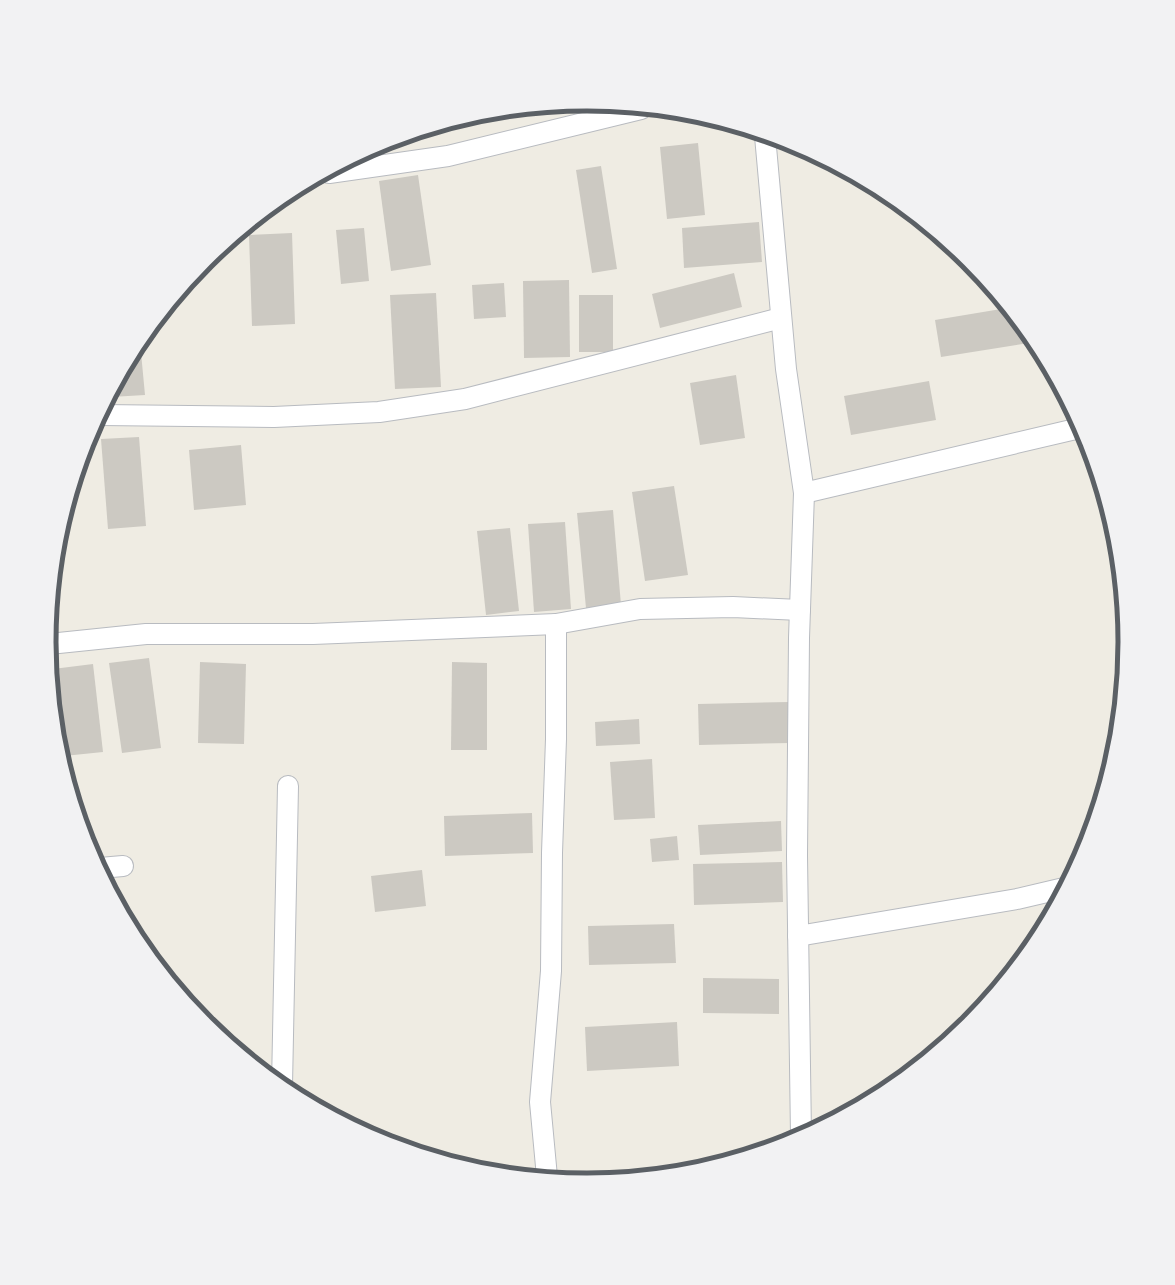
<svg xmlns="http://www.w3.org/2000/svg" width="1175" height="1285" font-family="'Alegreya Sans',sans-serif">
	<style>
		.building { fill: #ccc9c2 }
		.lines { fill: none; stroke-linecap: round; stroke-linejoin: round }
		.street-casing { stroke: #b8bbc0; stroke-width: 22 }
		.street { stroke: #fff; stroke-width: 20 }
		.rim { fill: none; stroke: #5b6065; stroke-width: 5 }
	</style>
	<rect width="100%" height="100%" fill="#efece3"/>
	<g class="building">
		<polygon points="698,143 705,215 667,219 660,147"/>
		<polygon points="601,166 617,269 592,273 576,170"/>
		<polygon points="418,175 431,265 391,271 379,181"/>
		<polygon points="759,222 762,262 684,268 682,228"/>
		<polygon points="364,228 369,281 341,284 336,230"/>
		<polygon points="292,233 295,324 252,326 249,235"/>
		<polygon points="734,273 742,307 660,328 652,294"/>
		<polygon points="569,280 570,357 524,358 523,281"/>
		<polygon points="504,283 506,317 474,319 472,285"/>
		<polygon points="436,293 441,387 395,389 390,295"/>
		<rect x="579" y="295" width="34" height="57"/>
		<polygon points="1007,308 1027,333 1029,343 941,357 935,320"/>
		<polygon points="140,342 145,395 111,397 140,343"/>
		<polygon points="736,375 745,438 700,445 690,383"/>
		<polygon points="929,381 936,420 851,435 844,396"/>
		<polygon points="139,437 146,526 108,529 101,439"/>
		<polygon points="241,445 246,505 194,510 189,450"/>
		<polygon points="674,486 688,575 645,581 632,492"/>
		<polygon points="613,510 621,605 586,608 577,513"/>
		<polygon points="565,522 571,609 534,612 528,524"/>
		<polygon points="510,528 519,611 486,615 477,531"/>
		<polygon points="149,658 161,748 122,753 109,663"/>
		<polygon points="200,662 246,664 244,744 198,743"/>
		<polygon points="452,662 487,663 487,750 451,750"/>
		<polygon points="93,664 103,752 64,756 53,669"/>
		<polygon points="789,702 790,743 699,745 698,704"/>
		<polygon points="639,719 640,744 596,746 595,722"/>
		<polygon points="652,759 655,818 614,820 610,762"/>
		<polygon points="532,813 533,853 445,856 444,816"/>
		<polygon points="781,821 782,851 700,855 698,825"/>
		<polygon points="677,836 679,860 652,862 650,839"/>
		<polygon points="782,862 783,902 694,905 693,864"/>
		<polygon points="422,870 426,906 375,912 371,876"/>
		<polygon points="674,924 676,963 589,965 588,926"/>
		<polygon points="703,978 779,979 779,1014 703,1013"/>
		<polygon points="677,1022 679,1066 587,1071 585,1027"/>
	</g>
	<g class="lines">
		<g class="street-casing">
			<g id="street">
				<polyline points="765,136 786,369 804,493 799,638 797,856 801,1136"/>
				<polyline points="329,173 448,156 641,109"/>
				<polyline points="101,415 274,417 379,412 465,399 781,318"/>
				<polyline points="804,493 1080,428"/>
				<polyline points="49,644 146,634 313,634 556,624 640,609 733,607 800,610"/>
				<polyline points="100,868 123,866"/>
				<polyline points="798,936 1017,899 1064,888"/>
				<polyline points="282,1085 288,786"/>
				<polyline points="547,1177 540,1102 551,971 552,853 556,739 556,624"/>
			</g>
		</g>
		<use href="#street" class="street"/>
	</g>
	<path d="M0 0H1175V1285H0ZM56 642a531 531 0 1 1 1062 0a531 531 0 1 1-1062 0Z" fill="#f2f2f3" fill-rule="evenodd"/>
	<path class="rim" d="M56 642a531 531 0 1 1 1062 0a531 531 0 1 1-1062 0Z"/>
</svg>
